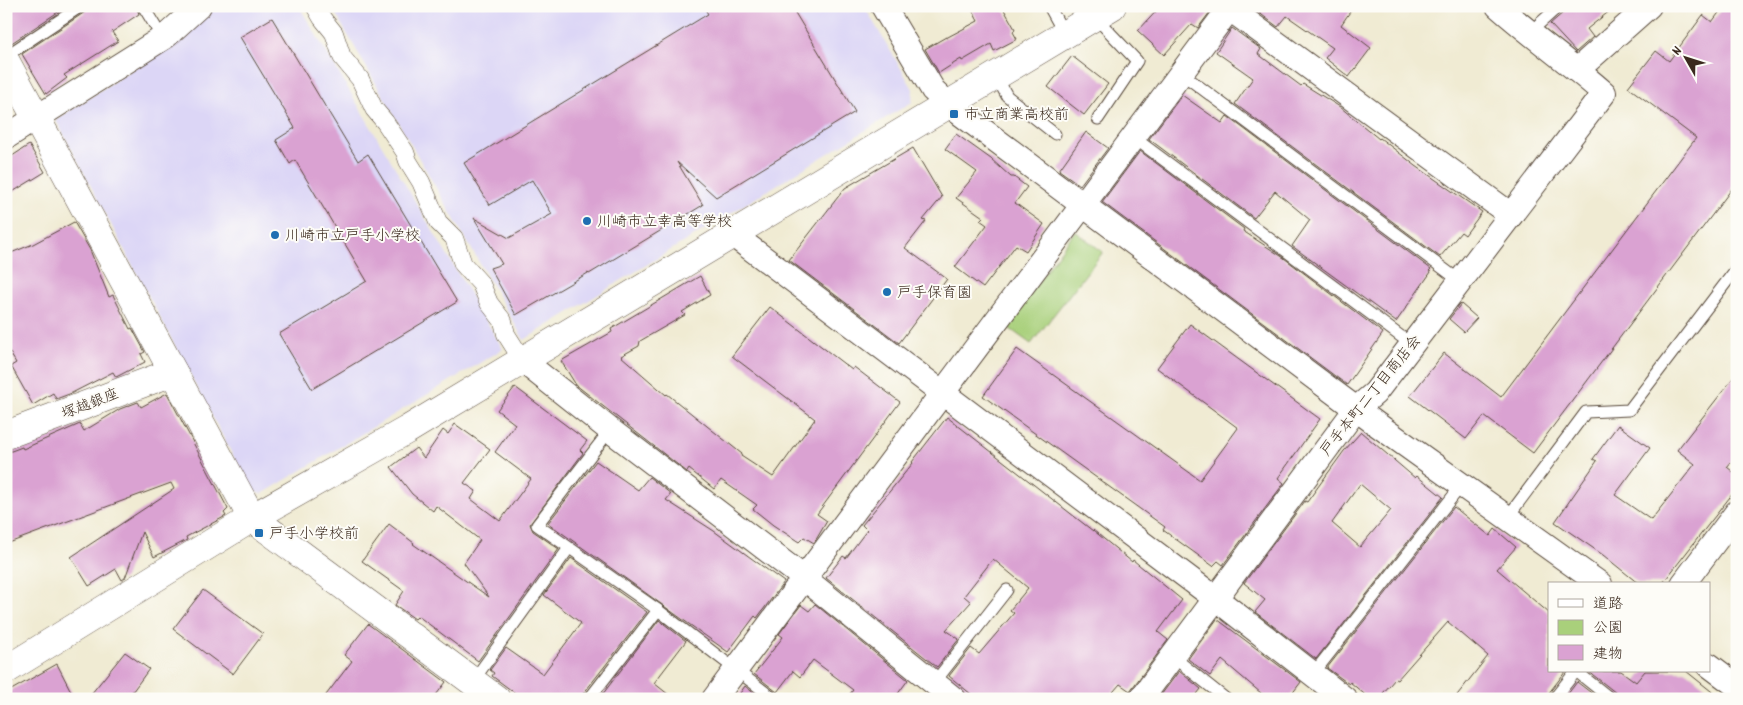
<svg xmlns="http://www.w3.org/2000/svg" width="1743" height="705" font-family="Dekko,'Klee One',sans-serif">
	<style>
		.built { fill: #dcd6f6 }
		.green { fill: #a9d07b; stroke: #727d4c }
		.building { fill: #daa2d2; fill-rule: evenodd }
		.lines { fill: none; stroke-linecap: round; stroke-linejoin: round }
		.service-casing { stroke: #564739; stroke-width: 13 }
		.pedestrian-casing { stroke: #564739; stroke-width: 19 }
		.minor-casing { stroke: #564739; stroke-width: 26 }
		.tertiary-casing { stroke: #564739; stroke-width: 29 }
		.service { stroke: #fff; stroke-width: 11 }
		.pedestrian { stroke: #fff; stroke-width: 18 }
		.minor { stroke: #fff; stroke-width: 24 }
		.tertiary { stroke: #fff; stroke-width: 28 }
		.poi-dot { fill: #1f6fb2; stroke: #fdfcf7; stroke-width: 2 }
		.labels { text-anchor: middle; stroke-width: 4; stroke-linejoin: round; paint-order: stroke }
		.poi-label { font-size: 15px; fill: #3b2a1e; stroke: #fdfcf7; text-anchor: start }
		.street-label { font-size: 15px; fill: #3b2a1e; stroke: #fdfcf7 }
	</style>
	<rect width="100%" height="100%" fill="#fdfcf7"/>
	<filter id="ink" filterUnits="userSpaceOnUse"><feTurbulence type="fractalNoise" baseFrequency=".02" numOctaves="2"/><feDisplacementMap in="SourceGraphic" scale="10" xChannelSelector="R" yChannelSelector="G"/><feConvolveMatrix kernelMatrix="1 2 1 2 8 2 1 2 1" color-interpolation-filters="sRGB"/></filter>
	<filter id="wash" filterUnits="userSpaceOnUse"><feTurbulence type="fractalNoise" baseFrequency=".0096" numOctaves="4" result="noise"/><feDisplacementMap in="SourceGraphic" scale="20" xChannelSelector="R" yChannelSelector="G"/><feGaussianBlur stdDeviation="1.12" result="paint"/><feColorMatrix in="noise" values="0 0 0 0 0 0 0 0 0 0 0 0 0 0 0 0 0 1.4 0 .05"/><feComposite in="paint" operator="in"/></filter>
	<g filter="url(#wash)">
		<rect width="100%" height="100%" fill="#f0ebd3"/>
		<g class="built">
			<polygon points="214,6 299,6 503,349 262,494 251,490 56,120 178,39"/>
			<polygon points="331,6 864,6 913,89 912,102 524,340"/>
		</g>
		<polygon class="green" points="1075,231 1103,252 1031,344 1006,326"/>
		<g id="blocks">
			<g class="building">
				<polygon points="6,6 67,6 7,46"/>
				<polygon points="88,6 136,6 139,14 112,32 118,41 64,75 67,78 46,94 22,54 85,12"/>
				<polygon points="703,6 791,6 855,112 716,197 677,162 703,205 589,274 588,273 516,315 490,268 502,264 474,218 509,238 552,214 532,180 490,205 464,163 708,14"/>
				<polygon points="970,6 1002,6 1015,29 1013,32 1017,39 994,51 991,44 962,61 961,59 939,73 925,49 946,37 946,38 978,21"/>
				<polygon points="1161,6 1213,6 1213,8 1198,28 1192,24 1164,55 1138,31"/>
				<polygon points="1250,6 1354,6 1341,25 1371,48 1349,77 1325,58 1333,48 1287,16 1278,27"/>
				<polygon points="1566,6 1616,6 1587,29 1593,37 1576,52 1550,24 1564,12"/>
				<polygon points="1724,6 1737,6 1737,182 1533,453 1484,416 1466,439 1410,396 1444,353 1501,397 1696,138 1628,87 1656,51 1669,61 1703,15 1712,22"/>
				<polygon points="272,18 358,161 368,154 457,302 312,389 279,334 367,281 295,160 290,164 276,140 295,128 240,37"/>
				<polygon points="1232,28 1261,49 1258,54 1301,86 1303,84 1340,107 1379,139 1380,138 1416,166 1482,212 1465,235 1461,232 1440,257 1235,104 1253,78 1216,52"/>
				<polygon points="1072,56 1108,84 1084,115 1048,87"/>
				<polygon points="1182,95 1222,123 1227,116 1431,269 1429,271 1431,272 1396,322 1292,246 1310,220 1275,191 1254,218 1149,139"/>
				<polygon points="1086,132 1108,148 1080,185 1059,170"/>
				<polygon points="956,134 991,159 1011,177 1014,177 1027,187 1015,203 1044,224 1026,251 1016,245 983,288 955,267 987,225 980,220 983,217 956,198 977,172 945,149"/>
				<polygon points="29,145 45,172 6,196 6,160"/>
				<polygon points="913,148 942,197 923,220 926,221 905,248 947,279 899,343 789,260 845,188"/>
				<polygon points="1140,151 1244,229 1243,231 1284,258 1383,333 1347,385 1102,202"/>
				<polygon points="74,222 90,250 109,297 113,295 130,329 132,328 145,352 141,354 145,362 120,375 116,377 113,372 72,393 56,399 53,393 33,405 11,366 16,363 6,346 6,255 33,244"/>
				<polygon points="700,276 710,295 682,312 685,315 640,341 639,346 621,356 666,395 667,394 742,454 741,456 773,477 815,419 732,356 770,307 852,370 854,367 900,402 817,514 827,521 814,543 804,537 799,542 773,525 753,509 757,505 721,480 714,489 689,469 687,472 576,385 561,361 612,332 611,329"/>
				<polygon points="1461,304 1477,318 1464,332 1449,319"/>
				<polygon points="1190,324 1320,419 1278,478 1284,483 1223,565 1218,561 1213,566 1163,530 1165,527 983,396 1017,349 1200,480 1238,428 1157,368"/>
				<polygon points="1737,373 1737,455 1727,467 1737,475 1737,488 1662,584 1639,584 1603,555 1555,522 1597,461 1593,459 1618,425 1650,448 1615,495 1651,520 1695,464 1677,450"/>
				<polygon points="515,387 587,441 580,450 583,453 530,524 533,531 559,549 478,661 418,616 415,619 395,605 404,591 362,561 389,524 414,543 413,544 489,597 464,563 480,540 436,506 433,511 412,494 391,467 416,448 424,458 443,430 448,434 455,424 490,449 464,483 476,491 471,499 500,521 531,479 495,452 515,424 497,410"/>
				<polygon points="167,393 228,509 224,513 226,516 186,537 187,540 154,557 142,532 125,578 122,580 116,569 89,586 71,557 174,489 171,483 6,544 6,453 22,447 23,449 80,424 84,431 120,409 138,402 141,407"/>
				<polygon points="947,417 1093,531 1093,530 1132,562 1133,560 1182,600 1158,632 1168,640 1130,691 1120,684 1107,699 977,699 949,676 971,648 979,654 1014,613 1010,610 1028,588 993,559 964,596 971,602 946,630 959,639 937,667 826,578 843,556 846,558 867,530 862,525 913,463 912,462"/>
				<path d="M1361 432 1415 478 1417 476 1443 497 1316 659 1255 612 1265 600 1244 583 1305 501 1307 502 1344 451ZM1360 484 1391 510 1360 547 1332 523Z"/>
				<polygon points="596,461 638,490 649,477 671,494 666,500 714,531 784,582 757,618 755,616 728,652 548,523"/>
				<polygon points="1454,507 1490,536 1495,529 1516,547 1497,569 1549,613 1549,671 1566,671 1548,694 1547,699 1454,699 1488,656 1448,622 1397,680 1395,679 1378,699 1370,699 1350,682 1349,684 1327,668"/>
				<polygon points="571,558 647,612 583,694 582,699 523,699 492,676 494,673 490,670 506,648 543,674 581,623 544,595"/>
				<polygon points="203,590 263,634 233,674 173,629"/>
				<polygon points="815,604 908,680 894,699 846,699 853,690 813,660 800,677 793,671 777,692 754,674 783,637 779,634 801,605 809,611"/>
				<polygon points="1217,619 1301,682 1288,699 1268,699 1222,660 1210,676 1188,659"/>
				<polygon points="659,620 686,641 654,683 674,699 599,699"/>
				<polygon points="368,624 446,682 433,699 323,699 352,661 344,655"/>
				<polygon points="125,652 149,669 127,699 87,699"/>
				<polygon points="57,664 75,699 6,699 6,693"/>
				<polygon points="1179,671 1201,689 1193,699 1158,699"/>
				<polygon points="1588,671 1621,671 1636,682 1645,671 1686,671 1721,699 1618,699 1616,693"/>
				<polygon points="1577,682 1599,699 1564,699"/>
				<polygon points="745,686 761,699 736,699"/>
			</g>
		</g>
	</g>
	<g filter="url(#ink)">
		<use href="#blocks" fill-opacity="0" stroke="#564739" stroke-width="1"/>
		<g class="lines">
			<g class="service-casing">
				<g id="service">
					<polyline points="143,6 163,39"/>
					<polyline points="1049,6 1065,35"/>
					<polyline points="1095,17 1137,61 1098,119"/>
					<polyline points="1529,33 1559,6"/>
					<polyline points="6,56 81,6"/>
					<polyline points="1181,73 1460,281"/>
					<polyline points="996,76 1007,96 1055,134"/>
					<polyline points="1133,137 1411,344"/>
					<polyline points="610,430 537,525 658,610 774,699"/>
					<polyline points="1507,518 1586,412 1629,410 1737,268"/>
					<polyline points="1172,656 1226,699"/>
					<polyline points="1576,671 1611,699"/>
					<polyline points="1313,674 1461,486"/>
					<polyline points="473,681 569,548"/>
					<polyline points="934,683 1007,590"/>
					<polyline points="589,699 658,610"/>
					<polyline points="1554,699 1576,671"/>
				</g>
			</g>
			<g class="pedestrian-casing">
				<polyline id="pedestrian" points="315,6 322,18 334,33 342,57 360,79 374,109 385,122 405,152 408,161 421,182 438,222 454,238 463,264 481,284 489,303 503,321 506,334 523,361"/>
			</g>
			<g class="minor-casing">
				<g id="minor">
					<polyline points="883,6 933,90 949,105 1375,423 1600,584"/>
					<polyline points="1226,6 1511,215"/>
					<polyline points="1577,70 1649,6"/>
					<polyline points="6,137 166,36 199,6"/>
					<polyline points="733,235 1215,598 1345,699"/>
					<polyline points="523,361 610,430 804,578 954,699"/>
					<polyline points="1683,584 1737,512"/>
					<polyline points="1709,665 1737,686"/>
					<polyline points="714,699 1229,9"/>
					<path d="M1141 699 1356 409 1375 393 1604 93C1570 63 1533 37 1498 6"/>
				</g>
			</g>
			<g class="tertiary-casing">
				<g id="tertiary">
					<polyline points="6,62 252,518 496,699"/>
					<polyline points="6,435 173,372"/>
					<polyline points="6,670 252,518 407,430 1112,6"/>
				</g>
			</g>
			<use href="#service" class="service"/>
			<use href="#pedestrian" class="pedestrian"/>
			<use href="#minor" class="minor"/>
			<use href="#tertiary" class="tertiary"/>
		</g>
	</g>
	<g class="poi-dot">
		<rect x="949" y="109" width="10" height="10" rx="2.5"/>
		<circle cx="587" cy="221" r="5"/>
		<circle cx="275" cy="235" r="5"/>
		<circle cx="887" cy="292" r="5"/>
		<rect x="254" y="528" width="10" height="10" rx="2.5"/>
	</g>
	<g class="labels">
		<g class="poi-label">
			<text x="964" y="119">市立商業高校前</text>
			<text x="597" y="226">川崎市立幸高等学校</text>
			<text x="285" y="240">川崎市立戸手小学校</text>
			<text x="897" y="297">戸手保育園</text>
			<text x="269" y="538">戸手小学校前</text>
		</g>
		<g class="street-label">
			<text transform="translate(1370 395) rotate(-51)" y="5">戸手本町二丁目商店会</text>
			<text transform="translate(90 403) rotate(-21)" y="5">塚越銀座</text>
		</g>
	</g>
	<rect width="1743" height="705" fill="none" stroke="#fdfcf7" stroke-width="25"/>
	<rect x="1548" y="582" width="162" height="90" fill="#fdfcf7" stroke="#afa8a0"/>
	<rect x="1558" y="599" width="25" height="8" fill="#ffffff" stroke="#afa8a0"/>
	<text x="1593" y="608" font-size="15" fill="#3b2a1e">道路</text>
	<rect x="1558" y="620" width="25" height="15" fill="#a9d07b" stroke="#afa8a0"/>
	<text x="1593" y="632" font-size="15" fill="#3b2a1e">公園</text>
	<rect x="1558" y="645" width="25" height="15" fill="#daa2d2" stroke="#afa8a0"/>
	<text x="1593" y="658" font-size="15" fill="#3b2a1e">建物</text>
	<g transform="translate(1686 58) rotate(309)" stroke="#fdfcf7" stroke-width="4" paint-order="stroke">
	<path d="M0-4L9 19L0 12L-9 19Z" fill="#3b2a1e"/>
	<text y="-8" font-size="14" font-weight="bold" text-anchor="middle" fill="#3b2a1e">N</text>
	</g>
</svg>
